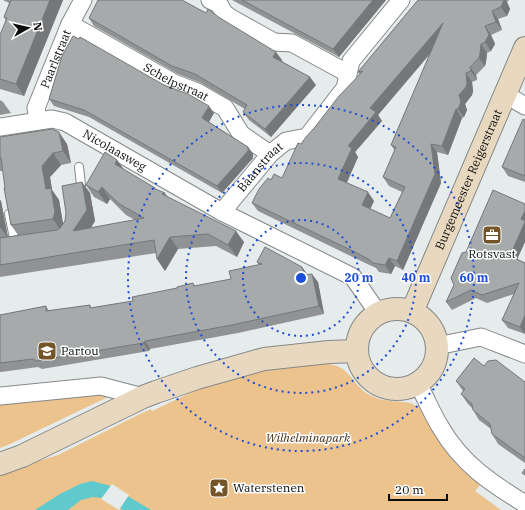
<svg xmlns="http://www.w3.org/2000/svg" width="525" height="510" font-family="'IBM Plex Serif',serif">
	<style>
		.green { fill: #ecc38d }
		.water { fill: #5fc9ce }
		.pier { fill: #e6ebeb }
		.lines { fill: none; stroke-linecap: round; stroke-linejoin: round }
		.lane-casing { stroke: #848888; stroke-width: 10 }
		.street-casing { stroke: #848888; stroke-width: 19 }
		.secondary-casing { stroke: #848888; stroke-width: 24 }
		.lane { stroke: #fff; stroke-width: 8 }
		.street { stroke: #fff; stroke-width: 17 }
		.secondary { stroke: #e8d8bf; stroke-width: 22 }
		.wall { fill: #909293; fill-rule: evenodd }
		.shaded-wall { fill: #757778 }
		.building { fill: #a7aaab; stroke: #757778; fill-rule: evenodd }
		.ring { fill: none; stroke: #1d4ed8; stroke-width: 2; stroke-dasharray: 2 4 }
		.labels { text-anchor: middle; stroke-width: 3; stroke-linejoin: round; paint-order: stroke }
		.street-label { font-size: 12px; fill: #0a0c0c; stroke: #fff }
		.poi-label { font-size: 12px; fill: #0a0c0c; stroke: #fff; text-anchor: start }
		.park-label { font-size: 12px; font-style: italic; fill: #453115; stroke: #fff }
		.centre { fill: #1d4ed8; stroke: #fff; stroke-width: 2 }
		.ring-label { font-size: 12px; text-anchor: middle; font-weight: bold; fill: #1d4ed8; stroke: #fff; stroke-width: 3; stroke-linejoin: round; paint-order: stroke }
	</style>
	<rect width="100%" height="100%" fill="#e6ebeb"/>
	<g class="green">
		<path d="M326 363C331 365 337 365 343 369 353 377 358 390 372 396 385 403 400 400 414 404L413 405 419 406 421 411 422 410 435 435 458 465 480 485 475 491 501 510H0V473L58 455 140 414 151 409 152 411 194 391 248 373Z"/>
		<polygon points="93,395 110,396 8,445 0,448 0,402"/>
	</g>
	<polygon class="water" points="92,481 111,486 151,510 123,510 102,498 93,497 81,500 68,510 35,510 60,494 80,484"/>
	<polygon class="pier" points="112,484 129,495 119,510 101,499"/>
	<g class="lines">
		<g class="lane-casing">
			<g id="lane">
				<polyline points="77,189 81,187 81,185 79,167"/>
				<polyline points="9,214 15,243 18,242"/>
			</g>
		</g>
		<g class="street-casing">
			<g id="street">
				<polyline points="210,0 219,4 224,13 231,18 274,42 292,43 347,73"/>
				<path id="s1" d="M70 24 174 83 197 92 225 108 241 134 270 154"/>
				<polyline points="505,94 525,106"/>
				<path id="s2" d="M38 120 36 108 70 24 83 0"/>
				<path id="s3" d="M0 127 52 119 65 122 222 212 353 277 378 313"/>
				<path id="s4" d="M222 212 270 154 286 141 307 137 345 88 351 61 401 0"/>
				<polyline points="437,346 481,337 525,354"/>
				<path d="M418 384C426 398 432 414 441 428 462 464 491 483 525 504"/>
				<polyline points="0,396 101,386 143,397"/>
			</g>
		</g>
		<g class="secondary-casing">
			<g id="secondary">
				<circle cx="397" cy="349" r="40"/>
				<path id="s5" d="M412 312 525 48"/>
				<polyline points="0,464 22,456 143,397 156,392 197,378 264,359 329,352 357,351"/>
			</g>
		</g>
		<use href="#lane" class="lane"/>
		<use href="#street" class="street"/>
		<use href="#secondary" class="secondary"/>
	</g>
	<g class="wall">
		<polygon points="3,0 63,0 24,96 0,89 0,35 6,21 4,17 9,3"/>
		<polygon points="232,0 386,0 339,57"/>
		<path d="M418 0H509L507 2 510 9 507 16 498 19 502 30 491 35 495 44 491 51 487 53 486 62 485 66 476 75 477 80 472 82 473 91 472 95 465 104 467 110 464 117 462 118 448 155 437 152 441 183 403 270 395 266 391 274 379 272 376 268 363 262 258 211 252 203 271 180 282 178 301 144 360 75 358 72ZM430 54 391 145 395 151 383 177 389 186 402 192 390 218 370 209 374 201 347 183 358 157 355 152 382 121 378 115Z"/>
		<polygon points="206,13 220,18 282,60 282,61 316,85 271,137 249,120 243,112 245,109 201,83 178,74 94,26 89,18"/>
		<polygon points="49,99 214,113 209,122 248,147 253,154 253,158 222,193 89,117 54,106"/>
		<polygon points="0,100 3,102 11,113 0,115"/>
		<polygon points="525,120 525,182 508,176 502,167"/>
		<polygon points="0,137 67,144 71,163 61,165 50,177 52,190 59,200 63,223 65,221 82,182 90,193 95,221 91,228 135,220 126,215 110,199 107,204 94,197 86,185 117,160 124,170 155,188 157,190 165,193 168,197 244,242 237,257 216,246 178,249 165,271 157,259 156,253 0,277 0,200 1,201 8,237 18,235 11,225 3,171 0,171"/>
		<polygon points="525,204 525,242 517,259 525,263 525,334 508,328 502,320 514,294 487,303 476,298 452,310 446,302 454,285 466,252"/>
		<polygon points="257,262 308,275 318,282 324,314 238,333 150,349 149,351 42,369 38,367 1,372 0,372 0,315 46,306 49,311 90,305 91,308 133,301 193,283 195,286 231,279 259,265"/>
		<polygon points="484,366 525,382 525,463 498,444 492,434 491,429 479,420 473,410 472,408 468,404 461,394 463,391 456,381"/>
	</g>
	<g class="shaded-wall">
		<polygon points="50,0 63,0 24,96 16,84"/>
		<polygon points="373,0 386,0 339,57 333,49"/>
		<polygon points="504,0 506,0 507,2 510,9 507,16 501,7"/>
		<polygon points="492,11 498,19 502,30 496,22"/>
		<polygon points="443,23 449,31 378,115 382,121 355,152 358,157 344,188 338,179 348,146 370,108"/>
		<polygon points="485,26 491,35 495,44 491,51 485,42"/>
		<polygon points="481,44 487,53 486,62 485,66 479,58"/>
		<polygon points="276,52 282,60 279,65 273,57"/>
		<polygon points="470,67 476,75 477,80 471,71"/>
		<polygon points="466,73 472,82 473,91 472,95 465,104 467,110 464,117 458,109 459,95"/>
		<polygon points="310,77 316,85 271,137 265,129"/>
		<polygon points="209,106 214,113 207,125 202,118"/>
		<polygon points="456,109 462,118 448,155 442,146"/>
		<polygon points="59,132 67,144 71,163 63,151"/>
		<polygon points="431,144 437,152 441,183 403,270 397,261"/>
		<polygon points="248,147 253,154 253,158 222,193 217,186"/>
		<polygon points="53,153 61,165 50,177 52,190 59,200 63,224 61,231 53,219 46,189 42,166"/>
		<polygon points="117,160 125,171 115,164"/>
		<polygon points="82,182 90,193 95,221 81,243 73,231"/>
		<polygon points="102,187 110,199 107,204 98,192"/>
		<polygon points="368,192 374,201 368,214 362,205"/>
		<polygon points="0,200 1,201 8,238 0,227"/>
		<polygon points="525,211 525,242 515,264 510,256 521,219"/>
		<polygon points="236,231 244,242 237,257 228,245"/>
		<polygon points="170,237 178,249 165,271 157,259"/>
		<polygon points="389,258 395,266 391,274 385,265"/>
		<polygon points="302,267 308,275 304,275"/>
		<polygon points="312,274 318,282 324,314 319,306"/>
		<polygon points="525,315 525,334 520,327"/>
		<polygon points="145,341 150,349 149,351 143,343"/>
	</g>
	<g class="building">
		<polygon points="11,0 50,0 16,84 0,79 0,35 7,18 4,17"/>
		<polygon points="98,0 182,0 206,13 208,9 220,18 276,52 273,57 310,77 265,129 243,112 247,105 195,74 172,66 89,18"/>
		<polygon points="242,0 373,0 333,49"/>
		<path d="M418 0H504L501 7 492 11 496 22 485 26 489 35 485 42 481 44 480 54 479 58 470 67 471 71 466 73 467 83 466 87 459 95 461 102 458 109H456L442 146 431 144 435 174 397 261 389 258 385 265 373 263 370 260 357 253 252 203 259 189 268 178 271 180 274 174 282 178 298 143 301 144 306 137 315 127 339 96 363 71 358 72ZM443 23 391 145 396 147 383 177 405 187 390 218 362 205 368 192 338 179 352 148 348 146 376 112 370 108Z"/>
		<polygon points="73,36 79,39 80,37 164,85 188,94 209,106 202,118 248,147 248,151 217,186 84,110 49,99 62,56"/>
		<polygon points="523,119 525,120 525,176 502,167"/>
		<polygon points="52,129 59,132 63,151 53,153 42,166 46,189 51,188 55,212 53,219 11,225 4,188 5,188 1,158 0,158 0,137"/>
		<polygon points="105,152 117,160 115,164 155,188 153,188 165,193 162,194 236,231 228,245 208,234 170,237 157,259 154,240 0,265 0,238 57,230 60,228 65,221 66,213 62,186 82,182 87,210 73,231 144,218 118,203 102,187 98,192 86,185"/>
		<polygon points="493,190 525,204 525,211 521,219 525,221 525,222 510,256 525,263 525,315 520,327 502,320 519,283 482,295 471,290 446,302 454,285 451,278 462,253 466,252"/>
		<polygon points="265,247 302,267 304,275 312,274 319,306 232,325 145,341 143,343 36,361 33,359 0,363 0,315 46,306 46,311 90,305 90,308 133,301 132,297 177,288 177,287 193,283 194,286 231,279 229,271 262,264 257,262"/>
		<polygon points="474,358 484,366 488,361 496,360 525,382 525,458 492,434 490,424 473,410 472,404 461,394 465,389 456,381"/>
		<polygon points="525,469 525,475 522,473"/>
	</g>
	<g class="ring">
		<circle cx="301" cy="278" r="58"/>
		<circle cx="301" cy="278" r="115"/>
		<circle cx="301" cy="278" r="173"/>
	</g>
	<defs>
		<g id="office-square" transform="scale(1)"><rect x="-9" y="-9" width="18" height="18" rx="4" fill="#74552a" stroke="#fff"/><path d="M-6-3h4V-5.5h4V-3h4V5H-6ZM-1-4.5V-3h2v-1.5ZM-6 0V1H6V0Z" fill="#fff"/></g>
		<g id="school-square" transform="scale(1)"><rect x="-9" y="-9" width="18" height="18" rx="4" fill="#74552a" stroke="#fff"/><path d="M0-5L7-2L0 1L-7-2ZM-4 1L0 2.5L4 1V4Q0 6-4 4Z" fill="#fff"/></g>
		<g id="sight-square" transform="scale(1)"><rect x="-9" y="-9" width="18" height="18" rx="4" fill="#74552a" stroke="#fff"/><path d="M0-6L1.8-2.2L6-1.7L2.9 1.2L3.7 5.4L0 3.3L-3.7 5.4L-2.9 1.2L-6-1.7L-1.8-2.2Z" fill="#fff"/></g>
	</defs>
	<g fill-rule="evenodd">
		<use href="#office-square" x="492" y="235"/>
		<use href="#school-square" x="47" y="351"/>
		<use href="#sight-square" x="219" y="488"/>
	</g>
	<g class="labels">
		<g class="street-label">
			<text dy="4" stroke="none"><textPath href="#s2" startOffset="65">Paarlstraat</textPath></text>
			<text dy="4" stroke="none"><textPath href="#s1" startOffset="121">Schelpstraat</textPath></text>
			<text dy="4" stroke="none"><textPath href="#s3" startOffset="123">Nicolaasweg</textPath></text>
			<text dy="4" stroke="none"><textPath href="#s4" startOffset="59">Baanstraat</textPath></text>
			<text dy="4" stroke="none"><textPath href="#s5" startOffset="144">Burgemeester Reigerstraat</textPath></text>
		</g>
		<g class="poi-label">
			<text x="492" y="258" text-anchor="middle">Rotsvast</text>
			<text x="61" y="355">Partou</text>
			<text x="233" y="492">Waterstenen</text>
		</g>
		<g class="park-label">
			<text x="308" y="442">Wilhelminapark</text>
		</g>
	</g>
	<circle cx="301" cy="278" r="6" class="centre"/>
	<g class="ring-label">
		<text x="359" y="282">20 m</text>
		<text x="416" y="282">40 m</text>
		<text x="474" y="282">60 m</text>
	</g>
	<g transform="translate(28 28) rotate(82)" stroke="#ffffff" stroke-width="3" paint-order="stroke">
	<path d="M0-3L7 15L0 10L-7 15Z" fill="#0a0c0c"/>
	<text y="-6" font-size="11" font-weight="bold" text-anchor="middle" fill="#0a0c0c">N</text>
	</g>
	<path d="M389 494v6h58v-6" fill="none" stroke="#0a0c0c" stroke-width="2"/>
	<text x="395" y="494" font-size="12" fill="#0a0c0c" stroke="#ffffff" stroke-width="3" paint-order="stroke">20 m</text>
</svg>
